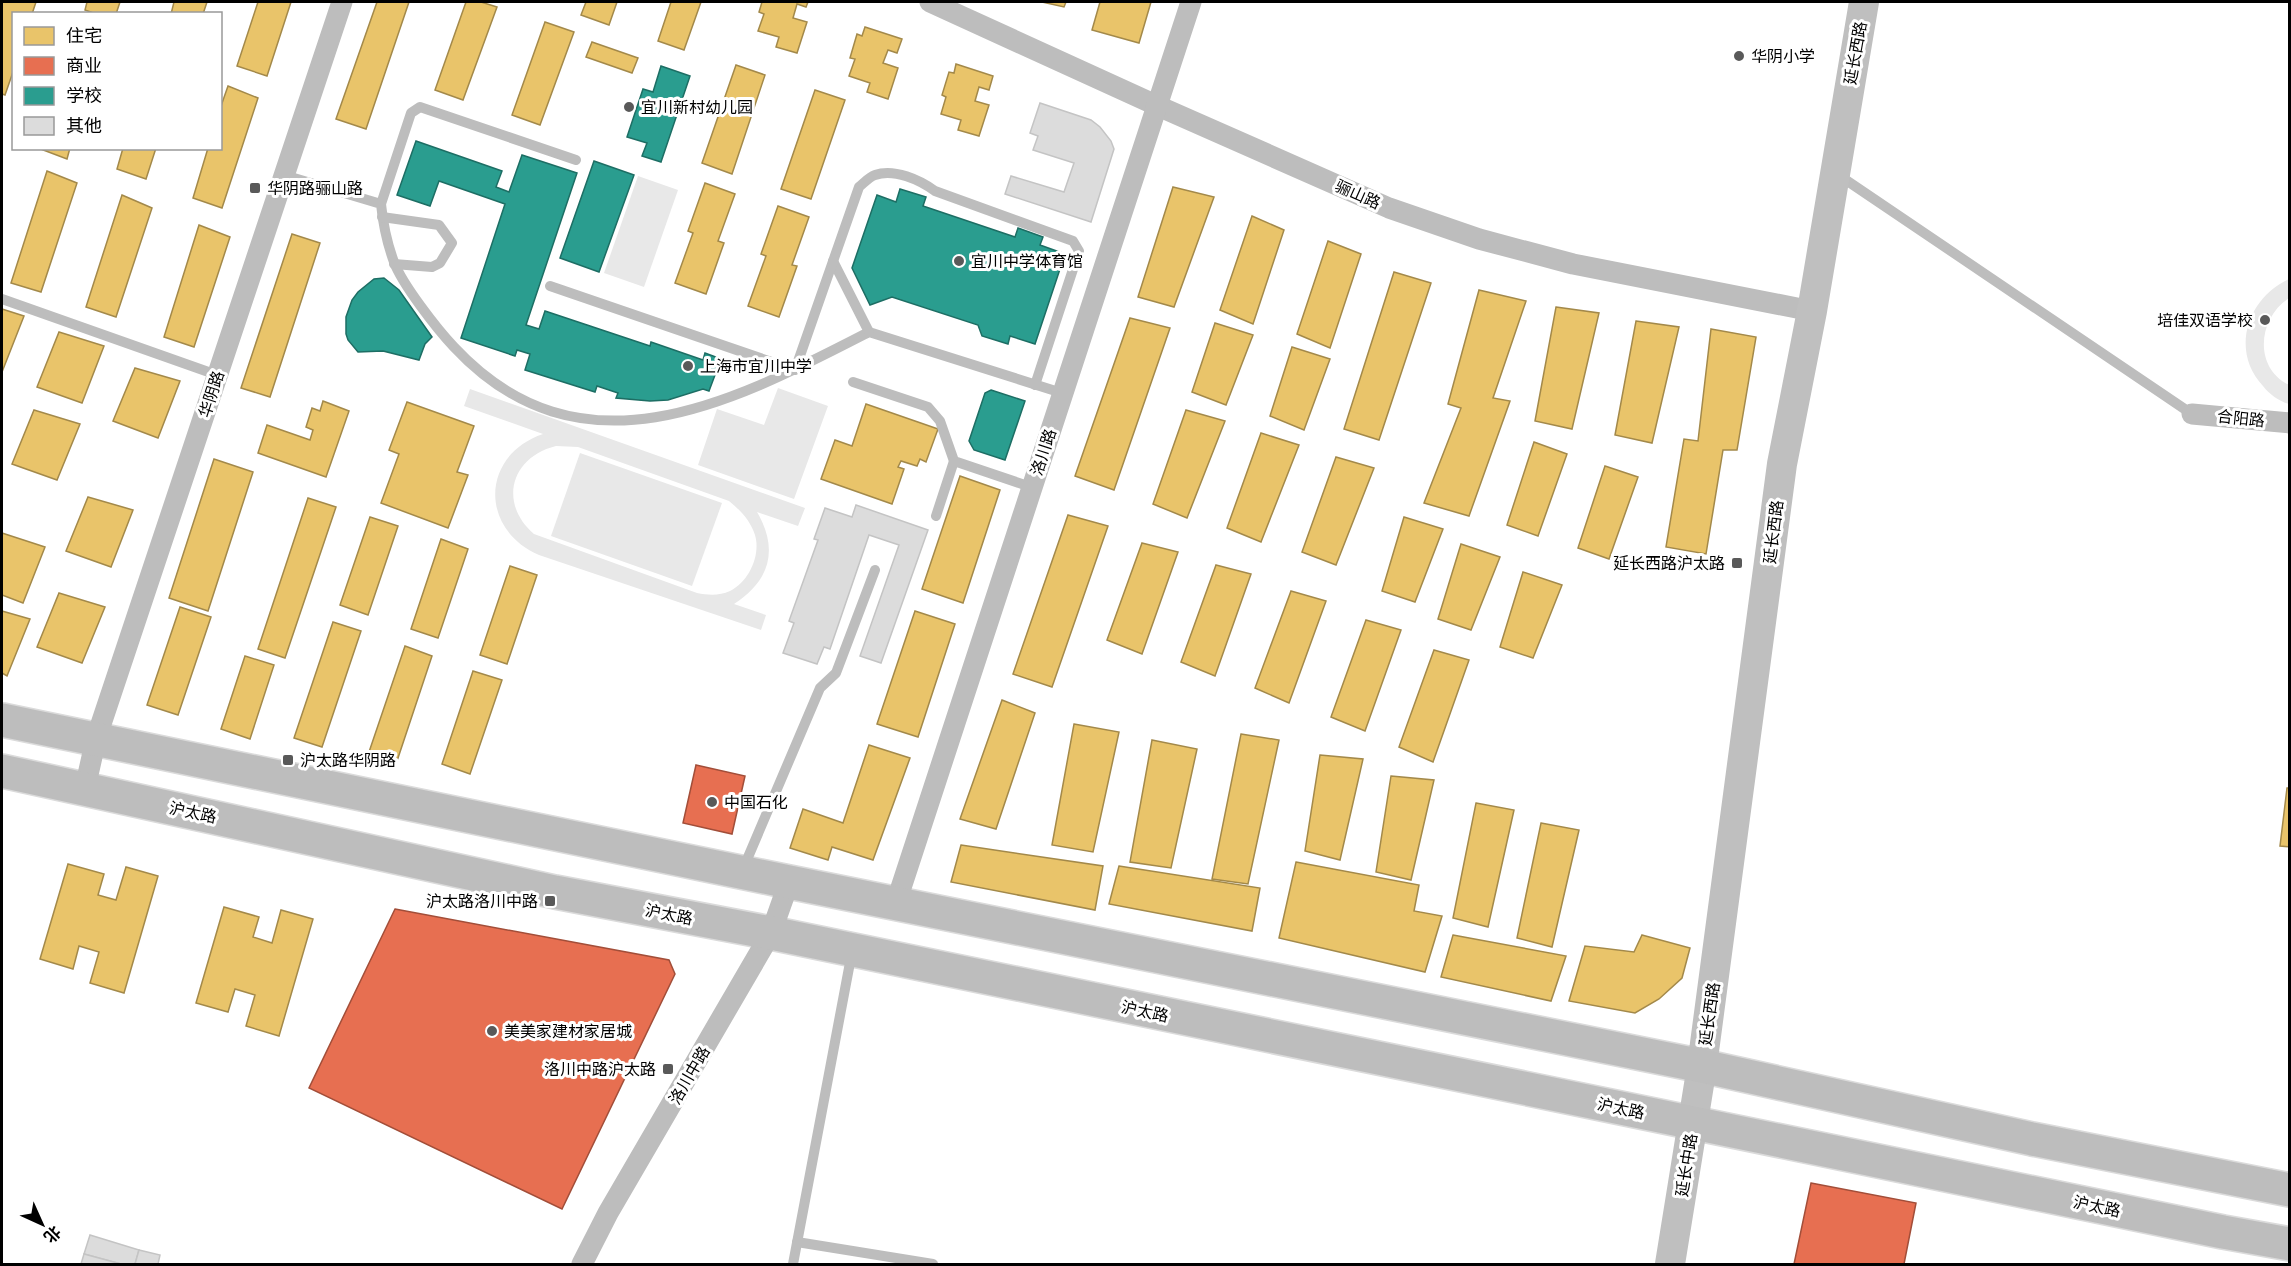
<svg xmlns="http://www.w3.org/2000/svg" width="2291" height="1266" font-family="'PT Sans Narrow','Noto Sans SC',sans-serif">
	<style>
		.green { fill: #e8e8e8; fill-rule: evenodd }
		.homes { fill: #e9c46a; stroke: #a3894a; stroke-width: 1.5 }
		.shops { fill: #e76f51; stroke: #a24e39; stroke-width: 1.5 }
		.schools { fill: #2a9d8f; stroke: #1d6e64; stroke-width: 1.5 }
		.building { fill: #dcdcdc; stroke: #c4c4c4; stroke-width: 1.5 }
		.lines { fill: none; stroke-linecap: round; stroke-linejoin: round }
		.primary-casing { stroke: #dbdbdb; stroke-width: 36 }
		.lane { stroke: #bdbdbd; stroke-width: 10 }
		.street { stroke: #bdbdbd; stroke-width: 21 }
		.secondary { stroke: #bfbfbf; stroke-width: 30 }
		.primary { stroke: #bdbdbd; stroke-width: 33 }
		.poi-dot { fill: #595959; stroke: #fff; stroke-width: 2 }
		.labels { text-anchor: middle; stroke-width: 6; stroke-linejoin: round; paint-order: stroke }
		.street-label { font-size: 16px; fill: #000; stroke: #fff }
		.poi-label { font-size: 16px; fill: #000; stroke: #fff; text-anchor: start }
	</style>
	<rect width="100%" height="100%" fill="#fff"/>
	<g class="green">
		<polygon points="638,176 678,190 644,287 604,273"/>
		<path d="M2289 279V298C2258 318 2253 367 2289 385V404C2279 401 2270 395 2263 386 2230 351 2247 298 2289 279Z"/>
		<polygon points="778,388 828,406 794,499 698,465 717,409 764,425"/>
		<path d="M470 389 805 508 798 526 757 512C779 549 770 581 734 604L766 615 761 630 539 555C479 529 481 455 543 434L464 406ZM556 446 578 447 729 501C741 511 750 520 755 535 761 555 749 582 730 591 719 596 708 595 697 593L534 534C498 503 511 457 556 446Z"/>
		<polygon points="580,453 722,503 692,586 551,536"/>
	</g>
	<g class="homes">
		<polygon points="2,2 36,2 32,14 14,14 14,69 5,95 2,94"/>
		<polygon points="87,2 120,2 116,14 96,14 85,10"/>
		<polygon points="174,2 207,2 203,14 171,14"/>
		<polygon points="258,2 291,2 267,76 237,66"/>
		<polygon points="377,2 409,2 366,129 336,119"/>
		<polygon points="466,2 481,2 497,7 463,100 435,90"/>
		<polygon points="586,2 617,2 609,25 581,15"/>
		<polygon points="671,2 701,2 684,50 658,41"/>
		<polygon points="762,2 808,2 806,7 797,4 793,18 807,22 797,53 776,47 779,37 758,31 764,14 759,12"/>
		<polygon points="1042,2 1066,2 1064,7"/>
		<polygon points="1100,2 1151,2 1139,43 1092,30"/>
		<polygon points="545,22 574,32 540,125 512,115"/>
		<polygon points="865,27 902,39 897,53 888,50 883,63 898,68 888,99 867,92 870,83 849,76 855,59 850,58 857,34 862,36"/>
		<polygon points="592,42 638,58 632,73 586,57"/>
		<polygon points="956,64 993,76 989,90 979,87 975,101 989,105 979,136 958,130 961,120 941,114 946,97 942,95 949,72 954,73"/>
		<polygon points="736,65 765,75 732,174 702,163"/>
		<polygon points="228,86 258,98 222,208 193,198 208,148 220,148 220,109"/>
		<polygon points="815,90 845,100 811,199 781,189"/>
		<polygon points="38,148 70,148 67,159"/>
		<polygon points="123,148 156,148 146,179 117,169"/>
		<polygon points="47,171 77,183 41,292 11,283"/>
		<polygon points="705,183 735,194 718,241 724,243 706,294 675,283 693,233 688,231"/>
		<polygon points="1173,187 1214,197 1174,307 1138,297"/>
		<polygon points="122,195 152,208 116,317 86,307"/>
		<polygon points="778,206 809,217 792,265 797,266 779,317 748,306 766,256 761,254"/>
		<polygon points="1252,216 1284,230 1253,324 1220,310"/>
		<polygon points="199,225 230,237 194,347 164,337"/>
		<polygon points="292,234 320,243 270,397 241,388"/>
		<polygon points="1328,241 1361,254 1330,348 1297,334"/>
		<polygon points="1394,272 1431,283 1379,440 1344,429"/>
		<polygon points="1479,290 1526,301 1493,398 1510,401 1469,516 1424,503 1461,408 1448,404"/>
		<polygon points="1556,307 1599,313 1572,429 1535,421"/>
		<polygon points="2,309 24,316 2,372"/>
		<polygon points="1130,318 1170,328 1114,490 1075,476"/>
		<polygon points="1636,321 1679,327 1652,443 1615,435"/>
		<polygon points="1215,323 1253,335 1226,405 1192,392"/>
		<polygon points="1711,329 1756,337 1737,450 1723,450 1706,554 1666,547 1684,439 1698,441"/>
		<polygon points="59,332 104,346 82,403 37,387"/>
		<polygon points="1292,347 1330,359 1304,430 1270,416"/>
		<polygon points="135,368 180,381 158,438 113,421"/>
		<polygon points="323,401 349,411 326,477 258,453 267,425 310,440 313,430 306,427 312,408 320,411"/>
		<polygon points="407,402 474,426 457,472 468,475 448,528 381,503 399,454 389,450"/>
		<polygon points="866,404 938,429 926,462 920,459 917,466 901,461 898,467 904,469 892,504 821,479 835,440 852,446"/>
		<polygon points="34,410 80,424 57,480 12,464"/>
		<polygon points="1186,410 1225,421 1187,518 1153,504"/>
		<polygon points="1261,433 1299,445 1261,542 1227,528"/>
		<polygon points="1534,442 1567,454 1538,536 1507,525"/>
		<polygon points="1336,457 1374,468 1336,565 1302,552"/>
		<polygon points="214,459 253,472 208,611 169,598"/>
		<polygon points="1605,466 1638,477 1609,559 1578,548"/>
		<polygon points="960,476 1000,490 963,603 922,589"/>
		<polygon points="88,497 133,510 111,567 66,551"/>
		<polygon points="308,498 336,507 285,658 258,649"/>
		<polygon points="1068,515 1108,526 1052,687 1013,674"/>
		<polygon points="370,517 398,526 368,615 340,605"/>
		<polygon points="1404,517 1443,529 1415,602 1382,591"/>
		<polygon points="2,533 45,547 23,603 2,595"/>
		<polygon points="441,539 468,549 438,638 411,629"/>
		<polygon points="1142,543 1178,552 1142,654 1107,640"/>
		<polygon points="1461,544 1500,557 1471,630 1438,619"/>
		<polygon points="1216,565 1251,574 1215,676 1181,662"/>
		<polygon points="510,566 537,575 507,664 480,655"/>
		<polygon points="1523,572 1562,585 1533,658 1500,647"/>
		<polygon points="1291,591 1326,601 1289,703 1255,688"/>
		<polygon points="59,593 105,607 82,663 37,647"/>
		<polygon points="180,607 211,617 178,715 147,705"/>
		<polygon points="2,611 30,619 7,676 2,673"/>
		<polygon points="915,611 955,624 918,737 877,724"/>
		<polygon points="1366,620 1401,630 1365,731 1331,717"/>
		<polygon points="333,622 361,631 322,747 294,738"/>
		<polygon points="405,646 432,656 397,761 369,752"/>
		<polygon points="1434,650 1469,660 1433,762 1399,747"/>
		<polygon points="245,656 274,665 250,739 221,729"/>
		<polygon points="473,671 502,680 470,774 442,764"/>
		<polygon points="1002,700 1035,713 996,829 960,819"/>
		<polygon points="1074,724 1119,732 1093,852 1052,845"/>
		<polygon points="1241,734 1279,740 1248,884 1212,879"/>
		<polygon points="1152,740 1197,749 1171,868 1130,862"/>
		<polygon points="869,745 910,758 873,860 832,847 828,860 790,848 803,809 843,823"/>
		<polygon points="1320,755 1363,759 1340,860 1305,851"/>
		<polygon points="1391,776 1434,780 1411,880 1376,872"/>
		<polygon points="2287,788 2290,788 2290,847 2280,846"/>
		<polygon points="1476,803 1514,810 1488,927 1453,918"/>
		<polygon points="1541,823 1579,830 1552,947 1517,938"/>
		<polygon points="961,845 1103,866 1095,910 951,882"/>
		<polygon points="1296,862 1419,885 1414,911 1442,916 1425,972 1279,938"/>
		<polygon points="68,864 104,874 98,895 116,900 126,867 158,876 124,993 90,983 99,952 79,946 73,969 40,959"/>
		<polygon points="1119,866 1260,888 1252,931 1109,904"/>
		<polygon points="224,907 259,917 253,937 272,943 281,910 313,919 279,1036 246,1026 255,995 235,989 228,1012 196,1003"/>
		<polygon points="1453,935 1566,956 1551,1001 1441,977"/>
		<polygon points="1642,935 1690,948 1682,978 1659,999 1635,1013 1569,1001 1585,946 1634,952"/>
	</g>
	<g class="shops">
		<polygon points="696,765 745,776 732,834 683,823"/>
		<polygon points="395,909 669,960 675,974 562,1209 309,1088"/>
		<polygon points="1811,1183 1916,1203 1904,1264 1794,1264"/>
	</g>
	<g class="schools">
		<polygon points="661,66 690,76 661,162 642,156 647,143 627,137 643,89 653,92"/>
		<polygon points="416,141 502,171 496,187 509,192 522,155 577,173 526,325 539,329 545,311 650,346 651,342 703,360 705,353 721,359 709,391 703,389 668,400 650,401 616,398 618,393 597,386 595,392 525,370 530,354 517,350 515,356 461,338 505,204 439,181 430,206 397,195"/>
		<polygon points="594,161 634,175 599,272 560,258"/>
		<polygon points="900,189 926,197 923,206 1015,237 1018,228 1043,237 1040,245 1065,254 1035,344 1010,336 1008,344 982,336 978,325 892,297 870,305 852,268 877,195 896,202"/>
		<polygon points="384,278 399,290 432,337 425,344 419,360 383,351 358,352 348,340 346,334 346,317 352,300 358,292 374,279"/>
		<polygon points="991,390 1025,401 1005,460 974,450 969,441 985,393"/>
	</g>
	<g class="building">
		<polygon points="1040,103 1091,120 1100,127 1111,141 1114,149 1091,222 1005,194 1011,176 1064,192 1074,163 1033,150 1038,136 1030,133"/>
		<polygon points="856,505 928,530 881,663 860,656 899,545 869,535 830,649 824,647 817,664 783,653 794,623 789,621 818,540 814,539 825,508 852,517"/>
		<polygon points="90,1235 139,1250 135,1264 121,1264 84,1254"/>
		<polygon points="139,1250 160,1255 158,1264 135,1264"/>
		<polygon points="84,1254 121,1264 81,1264"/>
	</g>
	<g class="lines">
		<g class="primary-casing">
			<g id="primary">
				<polyline points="2,720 789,882 1702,1066 2032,1139 2290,1190"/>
				<polyline points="2,771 555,892 771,933 2223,1232 2290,1244"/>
			</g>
		</g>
		<g class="lane">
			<polyline points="1837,174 2192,414"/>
			<path d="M284 175 381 204C383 224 387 243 394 262 402 284 437 329 454 347 581 483 733 402 869 332L1062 393"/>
			<polyline points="381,204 411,113 420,107 576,160"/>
			<polyline points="382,217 439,225 452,243 440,263 432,267 394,264"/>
			<polyline points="833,261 869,332"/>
			<path d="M550 286 795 370 859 187C864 183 869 177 875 175 894 168 920 180 935 191L1073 241 1079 251 1035 385"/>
			<polyline points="2,299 217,375"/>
			<polyline points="853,382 928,407 940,421 954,461 1031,487"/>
			<polyline points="936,516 954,461"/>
			<polyline points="743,869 820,688 836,673 875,570"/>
			<polyline points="797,1242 933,1264"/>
			<polyline points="793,1264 852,952"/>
		</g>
		<g class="street">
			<polyline points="930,2 1158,106 1389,208 1479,239 1573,264 1812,311"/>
			<polyline points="2192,414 2290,423"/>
			<polyline points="85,788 96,739 342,2"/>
			<polyline points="896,903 1191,2"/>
			<polyline points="582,1264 608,1213 771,933 789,882"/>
		</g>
		<polyline class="secondary" points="1670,1264 1702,1066 1782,464 1812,311 1864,2"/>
		<use href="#primary" class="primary"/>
	</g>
	<g class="poi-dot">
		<circle cx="1739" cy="56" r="6"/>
		<circle cx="629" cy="107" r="6"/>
		<rect x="249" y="182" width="12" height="12" rx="3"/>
		<circle cx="959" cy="261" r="6"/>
		<circle cx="2265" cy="320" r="6"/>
		<circle cx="688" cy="366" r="6"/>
		<rect x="1731" y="557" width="12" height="12" rx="3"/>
		<rect x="282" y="754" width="12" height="12" rx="3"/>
		<circle cx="712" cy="802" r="6"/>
		<rect x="544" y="895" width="12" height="12" rx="3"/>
		<circle cx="492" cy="1031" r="6"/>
		<rect x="662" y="1063" width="12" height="12" rx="3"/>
	</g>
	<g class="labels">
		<g class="street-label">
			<text transform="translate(1855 53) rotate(-80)" y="6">延长西路</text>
			<text transform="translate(1358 194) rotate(24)" y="6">骊山路</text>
			<text transform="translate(211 394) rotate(-72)" y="6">华阴路</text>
			<text transform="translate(2241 418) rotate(6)" y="6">合阳路</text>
			<text transform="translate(1043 452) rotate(-72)" y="6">洛川路</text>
			<text transform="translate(1773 532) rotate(-83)" y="6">延长西路</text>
			<text transform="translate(193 812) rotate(12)" y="6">沪太路</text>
			<text transform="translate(669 914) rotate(11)" y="6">沪太路</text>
			<text transform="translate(1145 1011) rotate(12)" y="6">沪太路</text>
			<text transform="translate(1709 1014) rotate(-82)" y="6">延长西路</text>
			<text transform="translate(689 1075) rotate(-60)" y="6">洛川中路</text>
			<text transform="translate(1621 1108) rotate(12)" y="6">沪太路</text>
			<text transform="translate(1686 1165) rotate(-81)" y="6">延长中路</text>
			<text transform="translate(2097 1206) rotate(12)" y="6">沪太路</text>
		</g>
		<g class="poi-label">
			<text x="1751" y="62">华阴小学</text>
			<text x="641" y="113">宜川新村幼儿园</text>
			<text x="267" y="194">华阴路骊山路</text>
			<text x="971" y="267">宜川中学体育馆</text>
			<text x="2253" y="326" text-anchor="end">培佳双语学校</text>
			<text x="700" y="372">上海市宜川中学</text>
			<text x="1725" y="569" text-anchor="end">延长西路沪太路</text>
			<text x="300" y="766">沪太路华阴路</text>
			<text x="724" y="808">中国石化</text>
			<text x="538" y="907" text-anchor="end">沪太路洛川中路</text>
			<text x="504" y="1037">美美家建材家居城</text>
			<text x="656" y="1075" text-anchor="end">洛川中路沪太路</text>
		</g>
	</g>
	<rect width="2291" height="1266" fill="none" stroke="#000000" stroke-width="6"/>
	<rect x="12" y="12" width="210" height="138" fill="#ffffff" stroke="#999999" stroke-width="1.5"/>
	<rect x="24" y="27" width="30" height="18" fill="#e9c46a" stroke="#999999" stroke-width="1.5"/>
	<text x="66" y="42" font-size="18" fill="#000000">住宅</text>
	<rect x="24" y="57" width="30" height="18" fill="#e76f51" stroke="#999999" stroke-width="1.5"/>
	<text x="66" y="72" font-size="18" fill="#000000">商业</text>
	<rect x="24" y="87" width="30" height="18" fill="#2a9d8f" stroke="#999999" stroke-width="1.5"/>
	<text x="66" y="102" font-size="18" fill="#000000">学校</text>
	<rect x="24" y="117" width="30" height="18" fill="#dcdcdc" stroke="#999999" stroke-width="1.5"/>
	<text x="66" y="132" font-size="18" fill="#000000">其他</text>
	<g transform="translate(42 1224) rotate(135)" stroke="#ffffff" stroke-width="4.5" paint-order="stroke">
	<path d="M0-4.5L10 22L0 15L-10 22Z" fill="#000000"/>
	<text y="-9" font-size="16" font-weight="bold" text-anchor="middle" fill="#000000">北</text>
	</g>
</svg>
